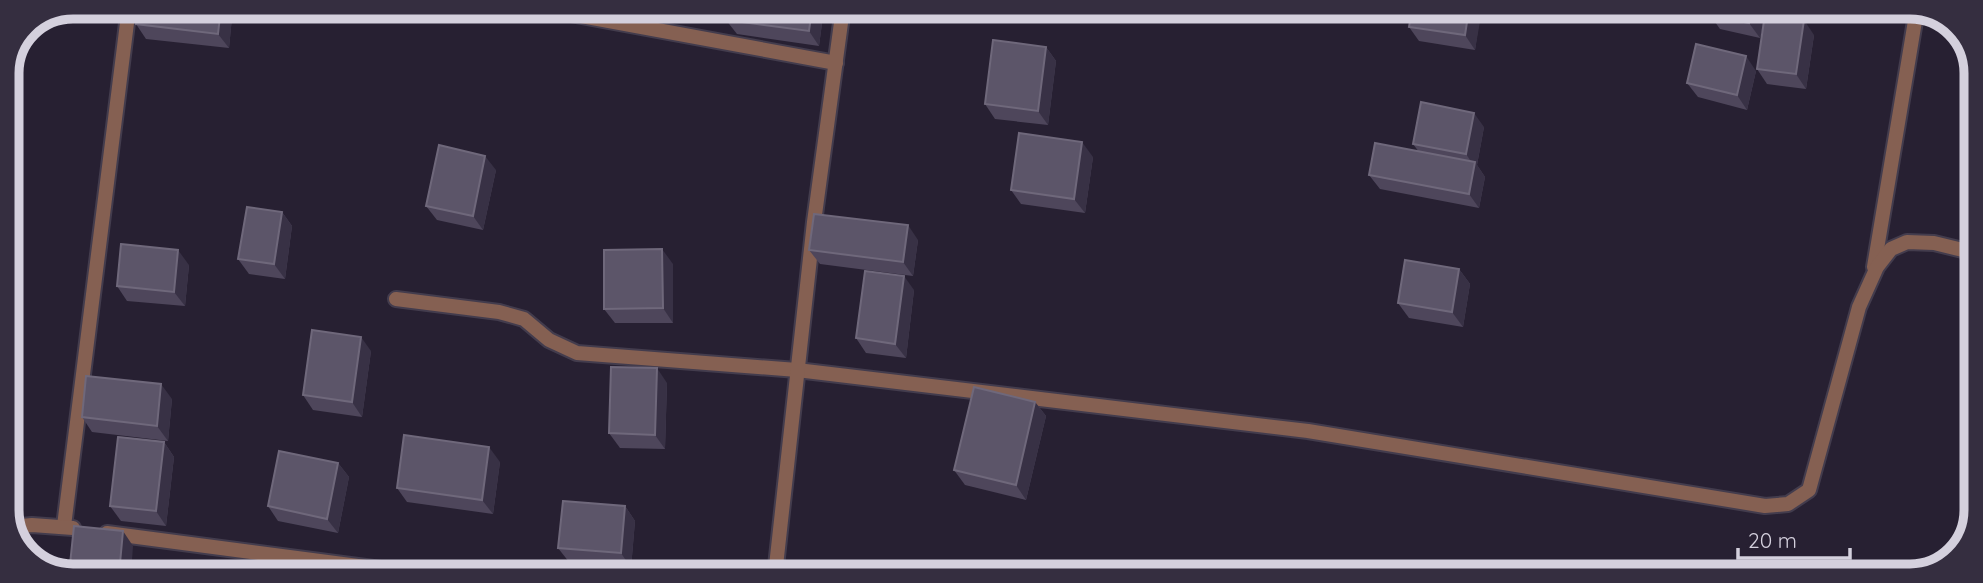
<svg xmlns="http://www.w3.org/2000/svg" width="1983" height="583" font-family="Quicksand,sans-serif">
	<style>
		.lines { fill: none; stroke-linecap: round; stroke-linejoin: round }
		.street-casing { stroke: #433c4d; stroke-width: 18 }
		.street { stroke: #856052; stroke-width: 14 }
		.wall { fill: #4e465b }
		.shaded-wall { fill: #383145 }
		.building { fill: #5c5569; stroke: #6f687b; stroke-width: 2 }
		.rim { fill: none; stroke: #d4d0dd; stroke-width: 9 }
	</style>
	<rect width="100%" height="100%" fill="#272032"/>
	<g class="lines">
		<g class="street-casing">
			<g id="street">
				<polyline points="538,8 836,63"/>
				<polyline points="1874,267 1917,9"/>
				<polyline points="396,299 499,312 524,319 549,340 577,353 797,370 1308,431 1765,506 1788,504 1809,490 1859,307 1877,267 1891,249 1907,242 1934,243 1975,253"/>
				<polyline points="64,526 129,7"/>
				<polyline points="12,527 32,525 73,528"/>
				<polyline points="107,533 419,574"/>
				<polyline points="775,575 814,222 843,8"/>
			</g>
		</g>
		<use href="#street" class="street"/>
	</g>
	<g class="wall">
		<polygon points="137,7 233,7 229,48 146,39 136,24"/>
		<polygon points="728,8 824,8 819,46 737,34 726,20"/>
		<polygon points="1412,9 1481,9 1475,50 1419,41 1409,27"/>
		<polygon points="1711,9 1766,9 1760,38 1720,29 1710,15"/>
		<polygon points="1814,35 1806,89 1767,84 1757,69"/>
		<polygon points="1046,47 1056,61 1048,125 995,119 985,104"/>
		<polygon points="1756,71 1747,110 1698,97 1687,83"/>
		<polygon points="1484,127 1477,165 1485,177 1479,208 1380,189 1369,175 1419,152 1413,144"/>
		<polygon points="1093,157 1085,213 1021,204 1011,190"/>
		<polygon points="496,170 483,230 437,220 426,206"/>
		<polygon points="282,212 292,226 285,279 249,274 238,259"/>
		<polygon points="918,240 913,276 820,264 809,250"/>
		<polygon points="673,264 673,323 615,323 604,309"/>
		<polygon points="189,265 185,306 127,301 117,286"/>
		<polygon points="1459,269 1470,284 1463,327 1409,318 1398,303"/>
		<polygon points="914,290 906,358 866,353 856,338"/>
		<polygon points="7,341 22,356 14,405 7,404"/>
		<polygon points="371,351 362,417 313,410 303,395"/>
		<polygon points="667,383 665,449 620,448 609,433"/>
		<polygon points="172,399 168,441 92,432 82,417"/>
		<polygon points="1035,402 1046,416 1026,500 965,485 954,470"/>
		<polygon points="164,442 174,457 166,526 121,521 110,506"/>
		<polygon points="500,462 493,514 407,502 397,488"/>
		<polygon points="338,463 349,477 338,533 278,521 268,506"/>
		<polygon points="625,506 635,521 631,568 569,562 558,548"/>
	</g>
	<g class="shaded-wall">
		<polygon points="221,7 233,7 229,48 218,34"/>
		<polygon points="812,8 824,8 819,46 809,31"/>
		<polygon points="1469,9 1482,10 1475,50 1465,35"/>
		<polygon points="1752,9 1766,9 1760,38 1749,23"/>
		<polygon points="1804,20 1814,35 1806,89 1796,74"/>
		<polygon points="1046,47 1056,61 1048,125 1038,111"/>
		<polygon points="1746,56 1756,71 1747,110 1737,95"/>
		<polygon points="1474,113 1484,127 1477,165 1485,177 1479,208 1469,194 1474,166 1466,154"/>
		<polygon points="1082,142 1093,157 1085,213 1074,199"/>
		<polygon points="485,156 496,170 483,230 473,216"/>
		<polygon points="282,212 292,226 285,279 274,264"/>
		<polygon points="908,225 918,240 913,276 903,262"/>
		<polygon points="662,249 673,264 673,323 663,308"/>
		<polygon points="178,250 189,265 185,306 174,292"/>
		<polygon points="1459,269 1470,284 1463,327 1452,312"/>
		<polygon points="904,276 914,290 906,358 895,344"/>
		<polygon points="361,337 371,351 362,417 352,402"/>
		<polygon points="11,341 22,356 14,405 7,396 7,367"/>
		<polygon points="657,368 667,383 665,449 655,435"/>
		<polygon points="161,384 172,399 168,441 157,426"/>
		<polygon points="1035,402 1046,416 1026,500 1016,485"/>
		<polygon points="7,421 12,428 7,463"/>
		<polygon points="164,442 174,457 166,526 156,511"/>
		<polygon points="489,447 500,462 493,514 482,500"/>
		<polygon points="338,463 349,477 338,533 327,519"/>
		<polygon points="625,506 635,521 631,568 621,553"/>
		<polygon points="123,531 133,546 131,574 119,574"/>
	</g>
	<g class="building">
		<polygon points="137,7 221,7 218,34 136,24"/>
		<polygon points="728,8 812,8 809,31 726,20"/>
		<polygon points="1412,9 1469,9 1465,35 1409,27"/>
		<polygon points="1711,9 1752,9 1749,23 1710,15"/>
		<polygon points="1765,14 1804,20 1796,74 1757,69"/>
		<polygon points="993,40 1046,47 1038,111 985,104"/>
		<polygon points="1696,44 1746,56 1737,95 1687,83"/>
		<polygon points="1421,102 1474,113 1466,154 1413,144"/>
		<polygon points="1019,133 1082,142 1074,199 1011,190"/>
		<polygon points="1375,143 1475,162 1469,194 1369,175"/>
		<polygon points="439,145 485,156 473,216 426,206"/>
		<polygon points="247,207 282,212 274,264 238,259"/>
		<polygon points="814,214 908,225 903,262 809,250"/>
		<polygon points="121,244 178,250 174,292 117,286"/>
		<polygon points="662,249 663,308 604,309 604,250"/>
		<polygon points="1405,260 1459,269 1452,312 1398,303"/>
		<polygon points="865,271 904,276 895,344 856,338"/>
		<polygon points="312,330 361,337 352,402 303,395"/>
		<polygon points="7,341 11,341 7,367"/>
		<polygon points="611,367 657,368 655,435 609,433"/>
		<polygon points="86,376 161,384 157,426 82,417"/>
		<polygon points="974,387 1035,402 1016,485 954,470"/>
		<polygon points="404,435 489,447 482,500 397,488"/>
		<polygon points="118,437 164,442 156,511 110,506"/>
		<polygon points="279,451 338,463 327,519 268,506"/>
		<polygon points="563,501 625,506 621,553 558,548"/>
		<polygon points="74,526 123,531 119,574 69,574"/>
	</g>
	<path d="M0 0H1983V583H0ZM73 19H1910A54 54 0 0 1 1964 73V510A54 54 0 0 1 1910 564H73A54 54 0 0 1 19 510V73A54 54 0 0 1 73 19Z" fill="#352e40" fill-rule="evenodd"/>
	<path class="rim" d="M73 19H1910A54 54 0 0 1 1964 73V510A54 54 0 0 1 1910 564H73A54 54 0 0 1 19 510V73A54 54 0 0 1 73 19Z"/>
	<path d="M1738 548v10h112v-10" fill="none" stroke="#d4d0dd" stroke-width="3.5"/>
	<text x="1748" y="548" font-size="21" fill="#d4d0dd" stroke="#272032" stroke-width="5" paint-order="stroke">20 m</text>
</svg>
